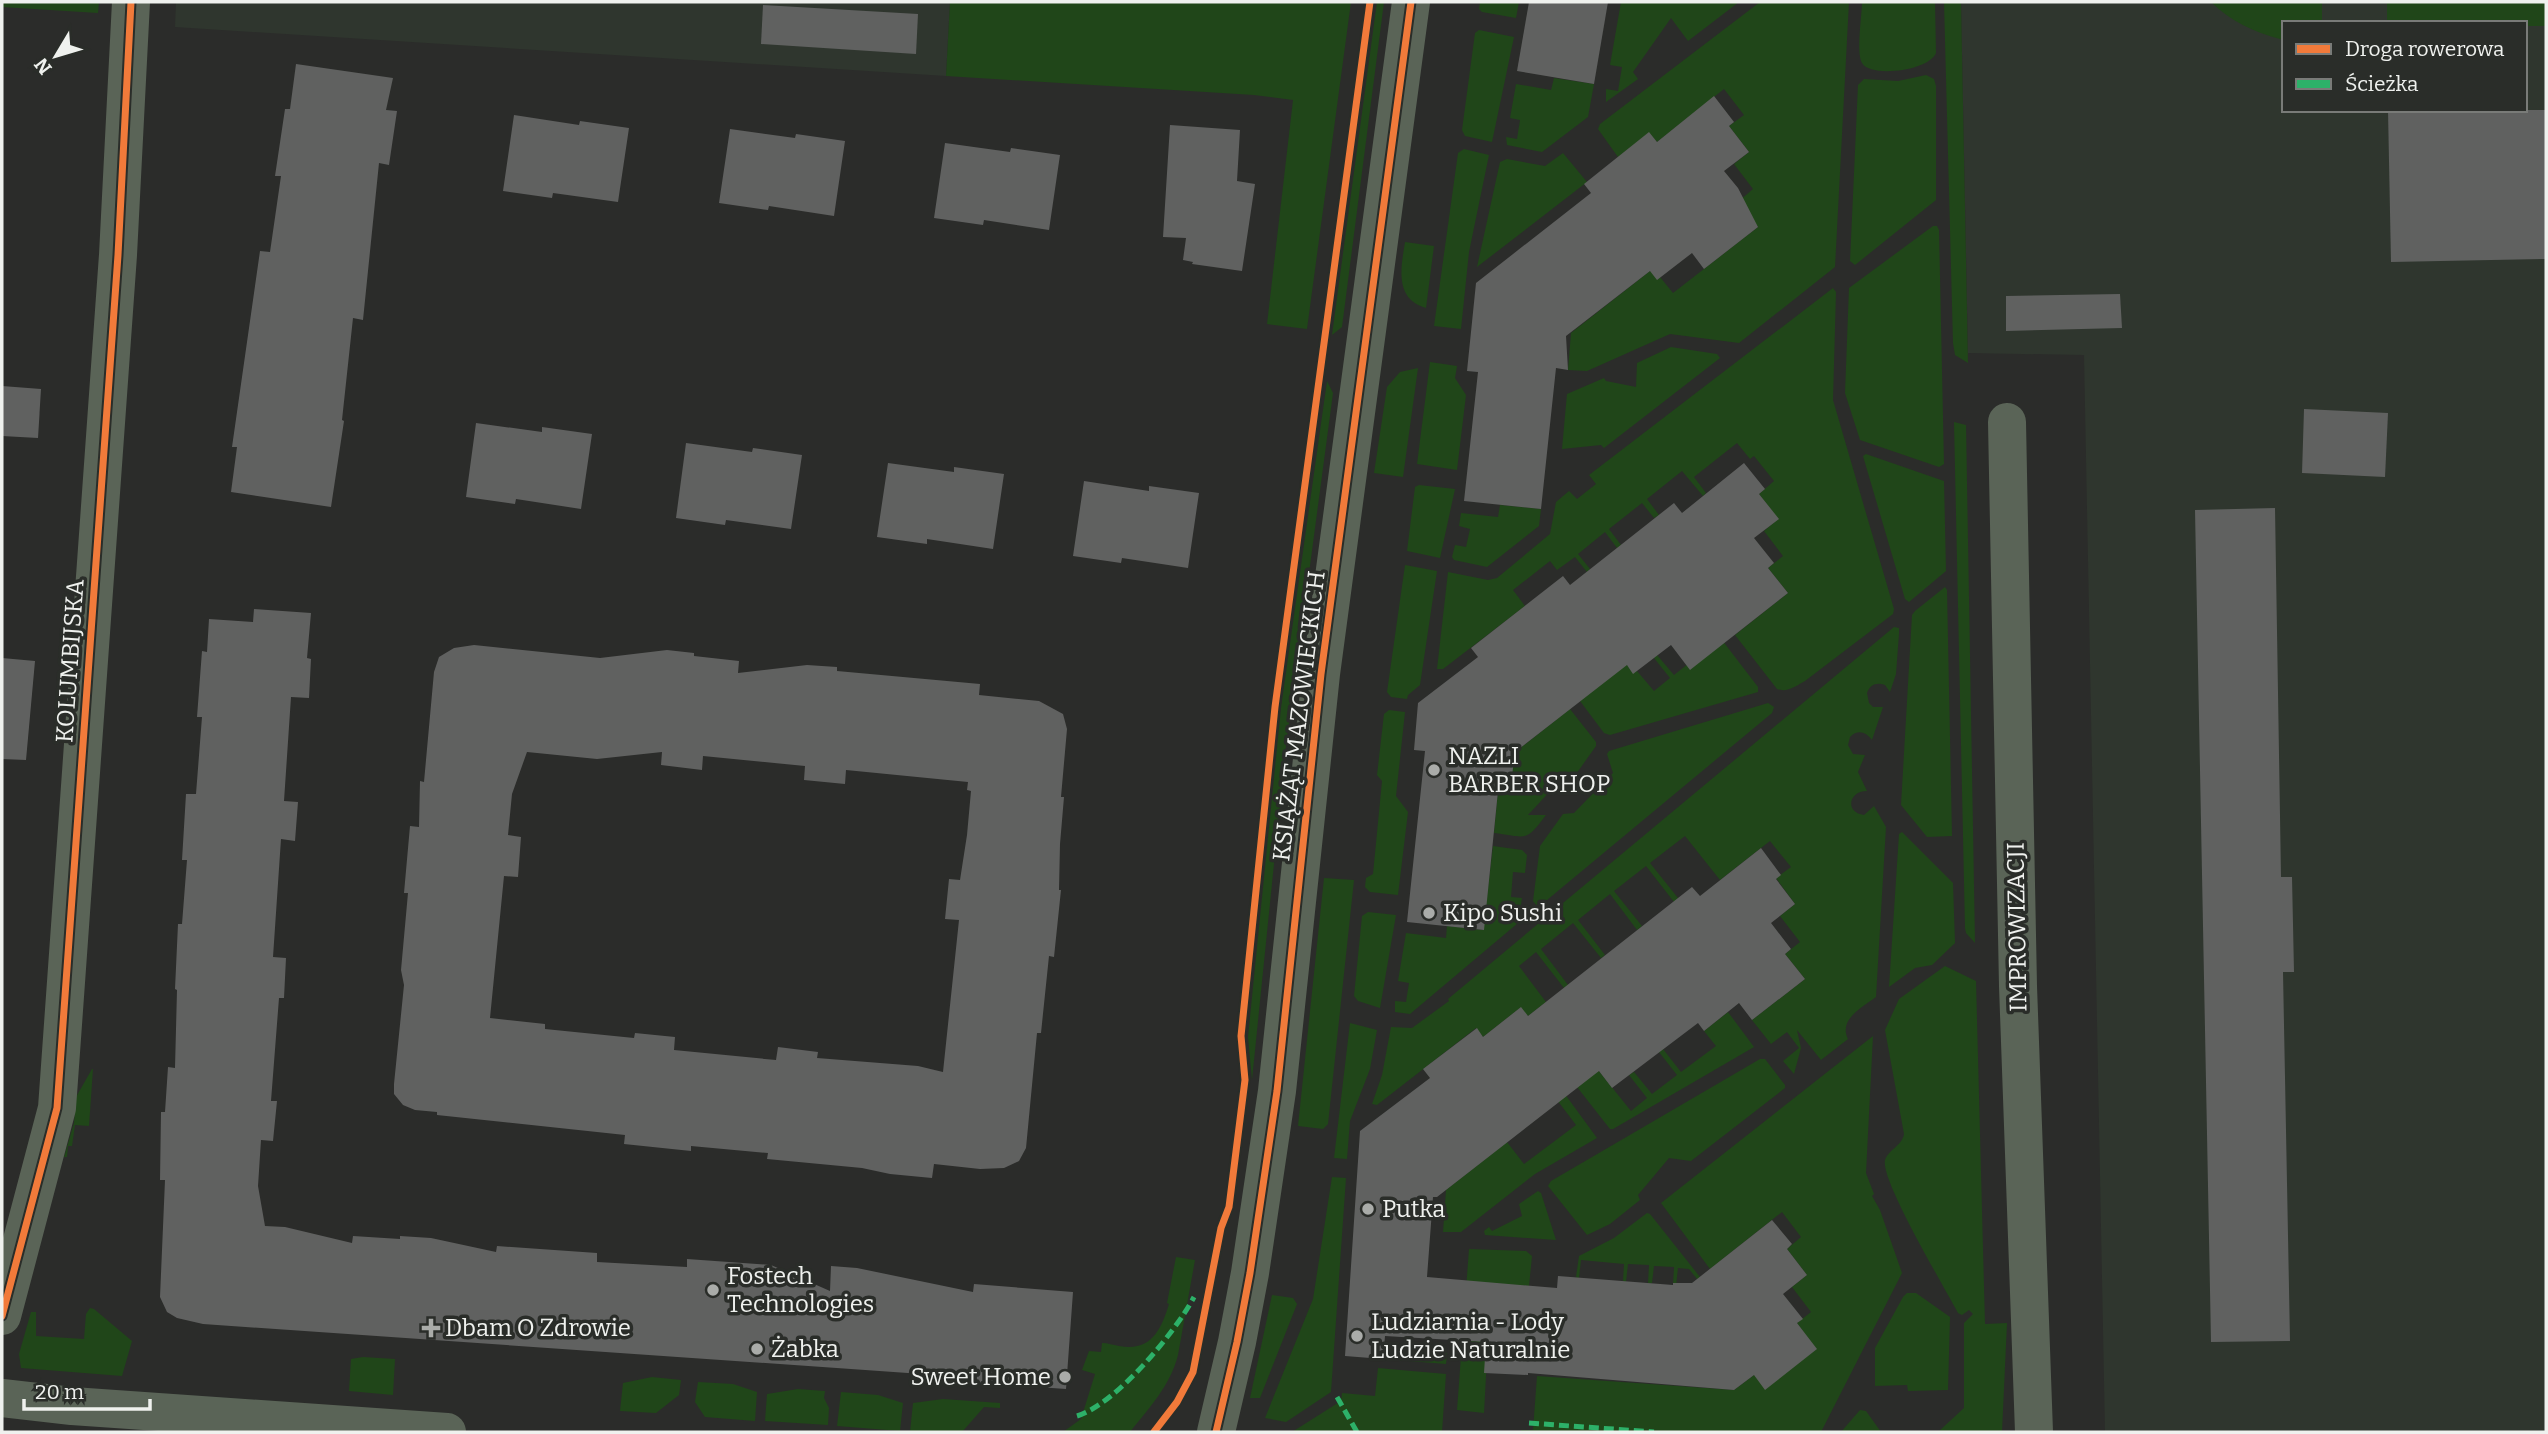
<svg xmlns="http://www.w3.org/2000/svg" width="2548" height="1434" font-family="Bitter,serif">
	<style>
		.built { fill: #2f362e; fill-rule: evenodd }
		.green { fill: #204619 }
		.building { fill: #606160; fill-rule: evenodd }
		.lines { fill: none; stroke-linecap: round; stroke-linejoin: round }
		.minor { stroke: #5a6457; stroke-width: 38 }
		.quiet { stroke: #2db169; stroke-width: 5; stroke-dasharray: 10 5; stroke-linecap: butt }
		.cycleway-casing { stroke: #2a2d29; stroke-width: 11 }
		.cycleway { stroke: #f17a3a; stroke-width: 7 }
		.poi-dot { fill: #aaaca9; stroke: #2a2d29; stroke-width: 2.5 }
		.labels { text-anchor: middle; stroke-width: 7; stroke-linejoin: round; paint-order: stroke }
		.street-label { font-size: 24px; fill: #eff1ee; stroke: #2a2d29 }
		.poi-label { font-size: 24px; fill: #eff1ee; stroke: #2a2d29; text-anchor: start }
	</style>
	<rect width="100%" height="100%" fill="#2b2c2a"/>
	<g class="built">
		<polygon points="176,2 950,2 946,76 175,27"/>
		<path d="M1961 2H2546V1432H2105L2084 355 1968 353ZM2284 23H2525V110H2284Z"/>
	</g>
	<g class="green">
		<polygon points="2,2 99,2 98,13 2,7"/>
		<polygon points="950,2 1351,2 1307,329 1267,324 1293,100 1254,95 946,76"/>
		<polygon points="1377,2 1384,2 1342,327 1332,335"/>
		<polygon points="1480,2 1519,2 1516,18 1482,12 1479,9"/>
		<polygon points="1621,2 1739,2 1688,41 1671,18 1633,72 1638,79 1606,102 1606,89 1618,91 1622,67 1610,65"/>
		<polygon points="1760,2 1849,2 1835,267 1739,343 1670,334 1587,371 1568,370 1571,333 1650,271 1660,277 1673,293 1758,227 1739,201 1753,189 1734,164 1749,152 1729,126 1744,115 1724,89 1657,142 1649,133 1618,157 1598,129 1600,124"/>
		<path d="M1862 2H1935L1936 53C1929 71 1870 78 1862 63 1856 52 1862 15 1862 2Z"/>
		<polygon points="1944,2 1961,2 1968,363 1955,355 1953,343"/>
		<path d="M2211 2H2322V23H2284V40L2280 39C2254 32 2230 21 2211 2Z"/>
		<polygon points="2387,2 2546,2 2546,26 2525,26 2525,23 2387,23"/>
		<polygon points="1479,30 1514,37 1492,142 1465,136 1462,130 1475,33"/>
		<polygon points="1926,75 1934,79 1936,86 1936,200 1855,265 1850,261 1858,85 1864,79 1898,81"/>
		<polygon points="1554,78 1594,84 1588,117 1542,152 1507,145 1506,137 1517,139 1520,120 1510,118 1516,84 1551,90"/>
		<polygon points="1464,149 1489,155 1469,252 1461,329 1434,326 1458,153"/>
		<polygon points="1563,153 1587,182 1477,267 1500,162 1507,159 1545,166"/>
		<polygon points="1933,226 1937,226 1939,230 1944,464 1939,467 1860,440 1845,393 1849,288"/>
		<path d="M1405 242 1434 246 1426 308C1394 299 1401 267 1405 242Z"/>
		<path d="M1833 288 1836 292 1833 400 1894 609 1893 614 1805 681C1796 686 1787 693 1777 689L1735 635 1788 593 1768 568 1783 556 1764 531 1778 519 1759 494 1774 481 1754 456 1750 459 1737 443 1694 477 1706 493 1703 496 1682 471 1647 499 1659 515 1654 518 1642 503 1609 529 1621 545 1617 548 1605 532 1578 554 1590 569 1587 572 1575 557 1557 570 1550 561 1513 590 1525 606 1443 669H1437L1448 572 1488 580 1497 578 1550 534 1556 502 1569 491 1577 499 1596 484 1589 475Z"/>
		<polygon points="1671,347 1717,354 1720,358 1604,448 1601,445 1562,449 1567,394 1604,378 1606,381 1636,387 1637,363"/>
		<polygon points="1430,362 1457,366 1455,378 1466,395 1457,470 1417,464"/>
		<polygon points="1418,368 1403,477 1374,473 1387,387 1400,372"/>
		<polygon points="1327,381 1333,393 1286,746 1252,1080 1248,1037 1281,708"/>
		<polygon points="1954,422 1966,425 1975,943 1966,933 1965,928"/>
		<polygon points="1866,454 1944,481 1946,571 1909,602 1905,599 1863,456"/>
		<polygon points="1419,485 1455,489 1440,558 1407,551 1415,487"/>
		<polygon points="1500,505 1541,509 1539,526 1487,567 1454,560 1452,557 1455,545 1466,547 1470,529 1459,526 1461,513 1498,517"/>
		<polygon points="1405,565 1437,571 1420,685 1408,695 1407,699 1391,697 1387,692"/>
		<polygon points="1945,587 1947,590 1952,836 1927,837 1901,805 1912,615 1915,611"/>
		<polygon points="1712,627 1758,687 1758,692 1610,735 1604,733 1580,701 1627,664 1633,673 1637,671 1654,691 1670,678 1654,658 1657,655 1674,675 1717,641"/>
		<path d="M1894 627 1899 628V634L1896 674 1890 692 1885 685C1877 682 1870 684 1867 693L1869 703 1873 707H1883L1872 740C1866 732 1858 729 1850 737L1848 745 1853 754 1865 755 1858 772 1867 791C1848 791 1845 813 1864 815L1874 806 1886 827 1876 997C1863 1007 1838 1019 1848 1039L1821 1060 1797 1030 1801 1048 1794 1074 1783 1061 1799 1048 1787 1032 1771 1044 1752 1020 1805 979 1785 954 1800 942 1780 916 1795 904 1776 878 1791 867 1770 841 1720 880 1685 836 1650 863 1678 898 1674 902 1646 866 1614 891 1642 926 1637 930 1610 894 1578 920 1605 955 1601 958 1573 923 1541 949 1568 985 1564 988 1536 952 1519 966 1546 1002 1528 1016 1520 1008 1483 1037 1476 1028 1377 1105 1372 1104 1382 1075 1391 1027 1412 1028 1449 1001 1448 999Z"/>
		<polygon points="1768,703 1774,707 1772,713 1541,905 1536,905 1533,901 1540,846 1563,814 1574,813 1613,773 1607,754 1609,751"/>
		<path d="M1570 709 1596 742V746L1574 777 1566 774 1528 815H1546C1525 843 1527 837 1494 833L1498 791 1510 792 1514 753Z"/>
		<polygon points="1389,710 1405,712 1396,796 1408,812 1398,895 1370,892 1365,887 1366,878 1373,874 1382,781 1377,775 1384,714"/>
		<polygon points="1902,832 1953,883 1955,943 1932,965 1915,968 1889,987 1899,834"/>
		<polygon points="1493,846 1522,850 1527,855 1525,873 1513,872 1511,897 1522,898 1518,923 1410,1014 1395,1012 1395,1001 1406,1002 1409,983 1398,981 1406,933 1446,938 1447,926 1483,930"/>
		<polygon points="1324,878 1354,880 1328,1124 1323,1129 1298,1126"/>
		<polygon points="1368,912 1396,915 1380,1008 1358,1001 1354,996 1362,916"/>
		<path d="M1945 966 1976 981 1985 1324 2007 1323 2002 1432H1938L1964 1408V1323L1973 1314 1969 1310 1962 1315 1958 1313C1946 1290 1880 1180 1885 1160 1889 1149 1902 1146 1904 1134L1885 1030 1899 999Z"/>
		<polygon points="1728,1012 1754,1047 1613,1129 1610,1129 1577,1087 1598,1070 1631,1111 1647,1098 1629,1075 1634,1072 1652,1094 1677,1075 1659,1052 1663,1049 1681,1072 1716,1046 1704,1031"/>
		<polygon points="1350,1023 1377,1030 1370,1069 1350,1121 1347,1159 1334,1158"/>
		<polygon points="1873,1036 1866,1173 1874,1194 1872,1196 1880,1210 1902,1273 1821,1432 1521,1432 1521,1430 1533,1430 1537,1376 1734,1390 1754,1375 1816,1349 1797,1323 1811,1312 1792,1287 1807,1275 1787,1249 1801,1237 1782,1212 1710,1269 1661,1203"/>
		<polygon points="1760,1059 1765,1059 1785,1085 1785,1088 1691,1161 1669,1158 1638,1195 1640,1200 1610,1224 1587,1235 1548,1186 1551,1181"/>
		<polygon points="92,1069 93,1069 89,1126 75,1125 72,1146 68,1146 67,1157 64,1157 74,1123 76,1097"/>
		<polygon points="1559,1086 1597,1138 1535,1174 1461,1232 1443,1232 1446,1190 1507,1142 1524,1164 1576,1125 1551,1092"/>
		<polygon points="1332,1177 1346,1178 1331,1392 1286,1422 1265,1418 1313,1299"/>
		<polygon points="1538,1191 1541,1193 1556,1240 1485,1235 1484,1231 1489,1227 1492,1231 1522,1216 1519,1204"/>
		<polygon points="1647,1213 1650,1214 1700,1277 1697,1279 1689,1269 1678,1268 1676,1286 1673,1285 1674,1267 1654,1266 1652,1283 1648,1283 1649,1265 1628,1264 1626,1282 1623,1281 1624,1264 1581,1260 1579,1278 1576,1277 1579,1256 1614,1238"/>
		<polygon points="1469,1249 1526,1251 1532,1256 1529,1286 1491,1283 1484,1413 1457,1410"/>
		<path d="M1176 1257 1195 1260 1178 1355C1170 1386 1150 1407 1130 1432H1063L1081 1419 1095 1374 1082 1370 1089 1351 1101 1352 1102 1343C1108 1343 1113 1345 1119 1346 1151 1352 1161 1330 1169 1304L1167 1303Z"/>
		<polygon points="1907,1293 1916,1293 1950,1317 1948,1390 1908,1391 1907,1385 1875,1386 1875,1348 1903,1297"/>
		<polygon points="1272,1295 1293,1298 1297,1304 1260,1398 1250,1398"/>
		<polygon points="90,1308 94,1309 132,1341 122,1376 21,1368 19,1354 31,1312 36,1312 36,1336 84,1339 86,1314"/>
		<polygon points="1384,1348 1447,1353 1446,1364 1383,1359"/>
		<polygon points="363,1357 395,1359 393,1395 349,1391 351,1359"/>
		<polygon points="1378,1368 1446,1374 1442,1432 1292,1432 1341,1401 1342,1393 1375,1396"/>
		<polygon points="652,1377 681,1380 679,1395 656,1413 620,1411 623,1383"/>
		<polygon points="698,1382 733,1384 757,1392 755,1421 705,1417 695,1402"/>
		<polygon points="798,1389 825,1391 824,1398 829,1408 828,1425 765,1421 767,1394"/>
		<polygon points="841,1392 878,1395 903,1403 900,1431 837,1426"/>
		<polygon points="943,1399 1000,1403 1000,1408 984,1407 962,1432 910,1432 913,1403"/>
		<polygon points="1860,1410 1866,1411 1881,1432 1841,1432"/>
	</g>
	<g class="building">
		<polygon points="1529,2 1608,2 1594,84 1517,71"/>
		<polygon points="763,5 918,14 916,54 761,44"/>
		<polygon points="296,64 393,78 386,110 397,111 389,165 379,163 363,320 353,318 342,420 344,421 331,507 231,492 237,447 232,447 260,251 270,252 281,176 275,176 285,109 290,109"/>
		<polygon points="1714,96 1734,122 1729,126 1749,152 1724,171 1738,188 1758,227 1704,269 1692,253 1657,280 1650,271 1566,336 1568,370 1556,368 1541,509 1464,501 1478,372 1467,371 1476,283 1591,193 1584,184 1649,132 1657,142"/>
		<polygon points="2388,110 2546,110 2546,259 2391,262"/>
		<polygon points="514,115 579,125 580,121 629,128 618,202 553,193 552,198 503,191"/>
		<polygon points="1170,125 1240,130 1237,181 1255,184 1242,271 1192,264 1193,262 1183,260 1186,238 1163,237"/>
		<polygon points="730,129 795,138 796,134 845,141 834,216 769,206 768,210 719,203"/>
		<polygon points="945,143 1010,152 1011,148 1060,155 1049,230 984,220 983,225 934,218"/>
		<polygon points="2120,294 2122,328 2006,331 2006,296"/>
		<polygon points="2,386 41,389 38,438 2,436"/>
		<polygon points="2304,409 2388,413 2385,477 2302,473"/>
		<polygon points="476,423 542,432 542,427 592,434 581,509 516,499 515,504 466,497"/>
		<polygon points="686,443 752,452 753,448 802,455 791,529 726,520 725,525 676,518"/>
		<polygon points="888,463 954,472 954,467 1004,474 993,549 927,539 927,544 877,537"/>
		<polygon points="1744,463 1765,489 1759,494 1779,519 1754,538 1774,563 1768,568 1788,593 1690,670 1671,645 1633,674 1627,665 1515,752 1510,792 1498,791 1484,930 1407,922 1425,751 1414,750 1418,703 1478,657 1471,648 1563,576 1570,585 1674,503 1682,513"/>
		<polygon points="1084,481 1149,491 1149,486 1199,493 1188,568 1122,558 1121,563 1073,556"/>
		<polygon points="2275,508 2281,877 2292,877 2294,972 2283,972 2290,1341 2211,1342 2195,510"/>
		<polygon points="254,609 311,613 307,658 311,659 309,698 291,697 284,801 298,802 295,841 281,839 273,957 286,958 284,998 279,998 271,1101 277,1101 273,1141 261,1140 258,1186 265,1226 285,1227 352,1243 353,1236 400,1239 400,1236 431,1238 496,1252 497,1246 597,1253 597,1262 687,1267 687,1259 771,1265 830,1291 831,1266 857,1268 973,1292 974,1284 1073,1292 1066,1389 921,1379 922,1374 203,1324 177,1318 167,1312 160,1297 165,1180 160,1180 161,1112 165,1112 168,1067 175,1068 177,990 175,989 178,924 182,924 187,860 182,860 186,794 196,794 202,717 197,717 202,651 207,652 209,619 253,622"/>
		<path d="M474 645 600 658 667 650 694 653V656L739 661 738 673 807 665 837 667V671L980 684 979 695 1039 701 1063 714 1067 729 1061 797H1064L1060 844 1059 890H1061L1054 957 1049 956 1041 1033H1037L1026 1148 1019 1161 1004 1168 980 1169 934 1164 932 1178 890 1174 862 1168 767 1159 768 1153 691 1146V1151L624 1144 625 1135 437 1115V1112L415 1110 403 1105 394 1094V1084L404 985 401 970 408 893H404L410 826 419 827 420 781 424 782 434 672 439 657 454 648ZM527 752 597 759 662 752 661 765 702 770 703 756 805 766 804 780 845 784 846 770 968 782 967 790 971 791 967 835 960 880 949 879 945 919 959 920 943 1072 918 1066 817 1058 818 1052 778 1047 776 1060 674 1050 675 1037 635 1033 634 1038 545 1029V1024L490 1018 504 876 518 877 521 837 508 835 512 794Z"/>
		<polygon points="2,658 35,661 26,760 2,759"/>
		<polygon points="1761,848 1781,875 1776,879 1795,904 1771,923 1791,949 1785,954 1805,979 1752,1020 1739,1003 1704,1031 1698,1023 1612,1088 1599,1071 1437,1197 1433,1197 1427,1277 1557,1288 1558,1276 1673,1285 1673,1283 1692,1283 1772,1220 1792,1244 1787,1249 1807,1275 1783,1294 1803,1319 1797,1323 1817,1349 1765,1390 1754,1375 1734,1390 1528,1373 1528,1375 1484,1373 1486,1342 1385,1336 1383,1359 1345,1356 1360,1131 1430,1078 1423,1069 1477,1028 1483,1037 1521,1007 1528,1016 1692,887 1700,896"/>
	</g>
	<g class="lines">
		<g class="minor">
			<polyline points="2007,422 2018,986 2034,1432"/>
			<polyline points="2,1316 57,1108 118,255 131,2"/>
			<polyline points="2,1398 72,1406 447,1432"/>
			<polyline points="1216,1432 1237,1342 1250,1273 1277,1091 1321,674 1411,2"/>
		</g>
		<g class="quiet">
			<polyline points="1337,1397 1357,1432"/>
			<path d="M1077 1416C1116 1404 1175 1333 1194 1297"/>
			<polyline points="1529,1423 1654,1432"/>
		</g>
		<g class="cycleway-casing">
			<g id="cycleway">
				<polyline points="2,1316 57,1108 118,255 131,2"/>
				<polyline points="1154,1432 1177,1402 1193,1372 1221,1228 1229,1207 1245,1080 1241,1036 1275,707 1370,2"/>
				<polyline points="1216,1432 1237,1342 1250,1273 1277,1091 1321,674 1411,2"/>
			</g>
		</g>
		<use href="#cycleway" class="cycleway"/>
	</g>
	<g class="poi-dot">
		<circle cx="1434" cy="770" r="7"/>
		<circle cx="1429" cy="913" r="7"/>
		<circle cx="1368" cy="1209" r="7"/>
		<circle cx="713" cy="1290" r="7"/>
		<path d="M427.5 1317.5h7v7h7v7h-7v7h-7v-7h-7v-7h7z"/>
		<circle cx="1357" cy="1336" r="7"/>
		<circle cx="757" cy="1349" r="7"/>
		<circle cx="1065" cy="1377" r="7"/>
	</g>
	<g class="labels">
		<g class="street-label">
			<text transform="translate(70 661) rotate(-86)" y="8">KOLUMBIJSKA</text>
			<text transform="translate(1299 716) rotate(-83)" y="8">KSIĄŻĄT MAZOWIECKICH</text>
			<text transform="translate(2017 927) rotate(-91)" y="8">IMPROWIZACJI</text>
		</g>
		<g class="poi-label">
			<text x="1448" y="764">NAZLI<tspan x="1448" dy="28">BARBER SHOP</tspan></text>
			<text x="1443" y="921">Kipo Sushi</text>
			<text x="1382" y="1217">Putka</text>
			<text x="727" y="1284">Fostech<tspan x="727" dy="28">Technologies</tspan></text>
			<text x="1371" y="1330">Ludziarnia - Lody<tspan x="1371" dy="28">Ludzie Naturalnie</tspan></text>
			<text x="445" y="1336">Dbam O Zdrowie</text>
			<text x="771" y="1357">Żabka</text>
			<text x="1051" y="1385" text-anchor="end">Sweet Home</text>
		</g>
	</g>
	<rect width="2548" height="1434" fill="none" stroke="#eff1ee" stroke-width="7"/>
	<rect x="2282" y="21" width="245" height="91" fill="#2a2d29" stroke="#797b78" stroke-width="2"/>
	<rect x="2296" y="44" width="35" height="10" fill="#f17a3a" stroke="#797b78" stroke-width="2"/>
	<text x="2345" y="56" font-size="21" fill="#eff1ee">Droga rowerowa</text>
	<rect x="2296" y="79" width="35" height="10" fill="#2db169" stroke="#797b78" stroke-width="2"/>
	<text x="2345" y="91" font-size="21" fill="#eff1ee">Ścieżka</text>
	<g transform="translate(56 56) rotate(232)" stroke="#2a2d29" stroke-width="5" paint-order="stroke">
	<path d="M0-5L12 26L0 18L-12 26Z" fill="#eff1ee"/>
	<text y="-10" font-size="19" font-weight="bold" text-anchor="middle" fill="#eff1ee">N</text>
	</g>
	<path d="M24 1399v10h126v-10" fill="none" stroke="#eff1ee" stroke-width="3.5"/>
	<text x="35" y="1399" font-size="21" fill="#eff1ee" stroke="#2a2d29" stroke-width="5" paint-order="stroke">20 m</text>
</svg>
